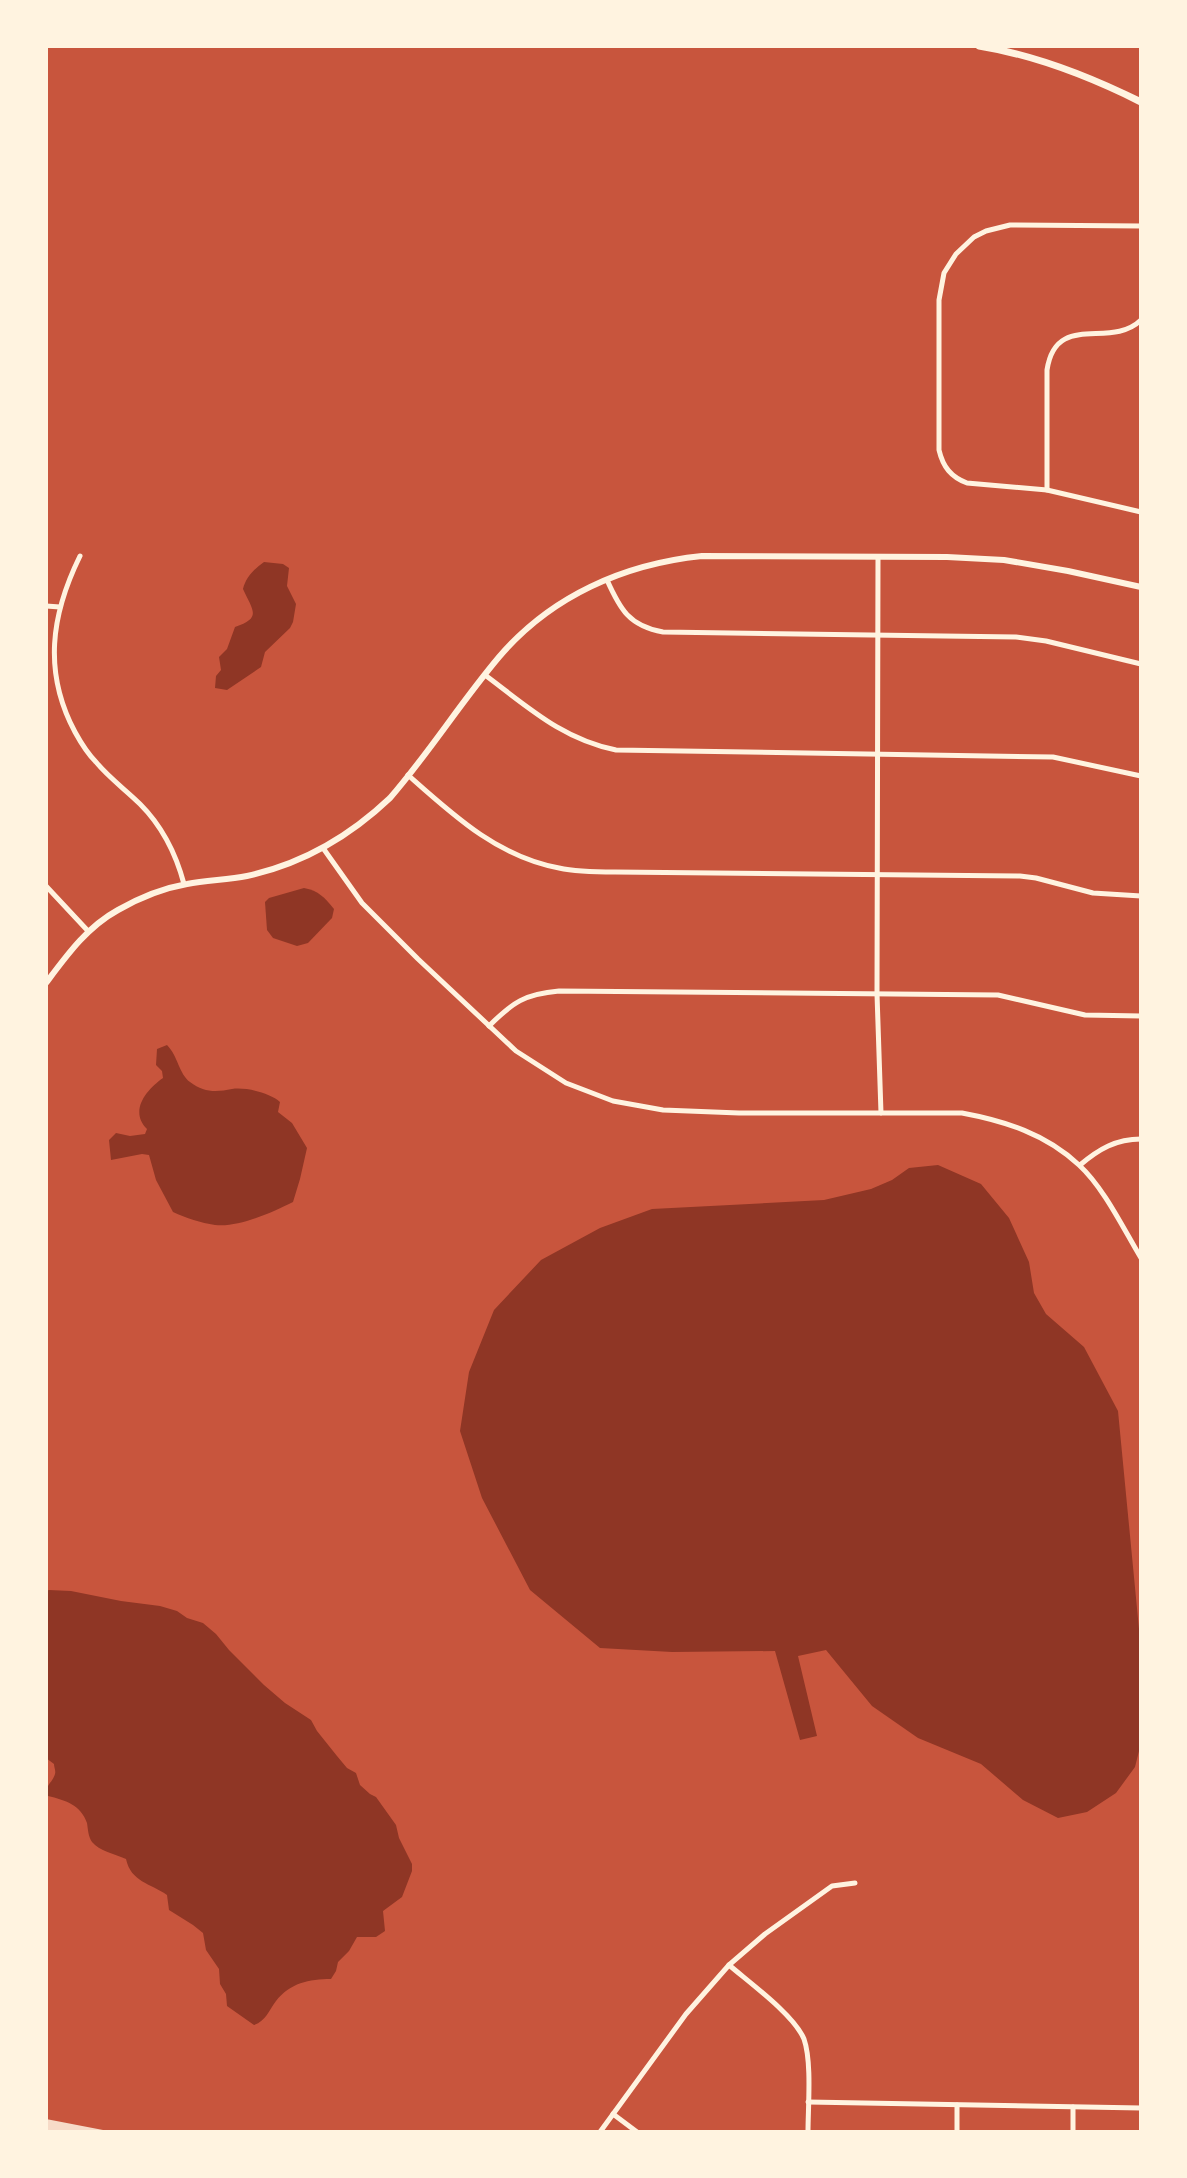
<svg xmlns="http://www.w3.org/2000/svg" width="1187" height="2178" font-family="'Fira Sans',sans-serif">
	<style>
		.water { fill: #8f3625 }
		.building { fill: #f7dbc8 }
		.lines { fill: none; stroke-linecap: round; stroke-linejoin: round }
		.minor { stroke: #fff3e0; stroke-width: 5 }
		.tertiary { stroke: #fff3e0; stroke-width: 6 }
		.secondary { stroke: #fff3e0; stroke-width: 7 }
	</style>
	<rect width="100%" height="100%" fill="#c8553d"/>
	<g class="water">
		<path d="M264 562 283 564 289 568 287 586 296 604 293 622 290 628 265 652 261 667 227 690 215 688 216 676 221 670 219 657 227 649 235 627C262 618 253 611 243 589 246 577 254 569 264 562Z"/>
		<path d="M304 888C319 891 324 897 334 909L332 918 308 943 297 946 273 938 267 930 265 902 269 898Z"/>
		<path d="M167 1045C178 1056 179 1074 190 1082 204 1093 217 1092 232 1089 246 1087 270 1093 280 1102L278 1112 292 1123 307 1148 300 1179 293 1202C273 1212 238 1228 215 1225 201 1223 186 1218 173 1212L156 1180 149 1155 142 1154 111 1160 109 1140 116 1133 130 1136 145 1134 147 1129C129 1111 146 1090 163 1078L162 1071 156 1065 157 1049Z"/>
		<polygon points="938,1165 981,1184 1009,1218 1029,1262 1034,1293 1046,1314 1084,1347 1118,1411 1139,1629 1141,1743 1135,1767 1116,1793 1087,1812 1058,1818 1023,1800 981,1764 918,1738 872,1706 826,1650 798,1656 817,1736 800,1740 775,1651 672,1652 600,1648 530,1590 482,1498 460,1431 469,1372 494,1310 541,1260 600,1228 652,1209 824,1200 871,1189 892,1180 909,1168"/>
		<path d="M49 1590 71 1591 121 1601 160 1606 177 1611 187 1618 203 1623 216 1634 229 1650 264 1685 285 1703 311 1720 317 1731 337 1756 347 1768 356 1773 360 1785 370 1794 376 1797 396 1825 399 1838 412 1864V1871L402 1897 383 1911 385 1931 376 1937H357L349 1951 338 1962 336 1971 331 1979C309 1979 290 1983 276 2001 269 2010 266 2021 254 2025L227 2006 226 1994 220 1984 219 1969 206 1950 203 1933 193 1925 169 1910 167 1895C150 1883 131 1882 126 1859 115 1854 99 1851 92 1842 88 1836 88 1829 87 1823 81 1805 65 1800 48 1796 44 1785 52 1784 55 1774 56 1771 54 1767 54 1764L46 1758V1591Z"/>
	</g>
	<polygon class="building" points="46,2119 103,2130 101,2132 46,2132"/>
	<g class="lines">
		<g class="minor">
			<path d="M1141 226 1010 225 986 231 974 237 956 254 944 273 939 300V450C943 467 951 477 967 483L1047 490 1141 512"/>
			<path d="M1047 490V370C1056 311 1110 350 1141 320"/>
			<path d="M80 556C51 615 43 672 75 732 81 743 87 753 96 762 109 778 126 790 140 804 163 827 176 854 184 884"/>
			<polyline points="878,557 877,994 881,1113"/>
			<path d="M607 580C620 609 629 626 663 632L1016 637 1046 641 1141 664"/>
			<polyline points="46,606 60,607"/>
			<path d="M485 675C528 707 562 739 616 750L1053 757 1141 776"/>
			<path d="M408 775C453 815 498 857 559 868 577 872 596 872 615 872L1020 876 1036 878 1093 893 1141 896"/>
			<path d="M323 848 362 903 418 959 516 1051 566 1083 613 1101 663 1110 739 1113H962C1005 1121 1046 1134 1079 1165 1104 1188 1123 1228 1141 1258"/>
			<polyline points="46,886 88,931"/>
			<path d="M489 1026C513 1002 525 994 559 991L998 995 1085 1015 1141 1016"/>
			<path d="M1080 1165C1099 1149 1116 1139 1141 1139"/>
			<path d="M729 1965C750 1983 794 2015 804 2039 812 2062 808 2107 808 2132"/>
			<polyline points="808,2102 1141,2108"/>
			<polyline points="613,2114 637,2132"/>
			<polyline points="600,2132 686,2014 729,1965 765,1934 832,1886 855,1883"/>
			<polyline points="957,2132 957,2105"/>
			<polyline points="1073,2132 1073,2107"/>
		</g>
		<path class="tertiary" d="M46 983C67 955 87 927 118 910 139 898 164 888 187 884 207 880 227 880 247 876 302 864 350 836 390 798 429 753 461 702 499 657 551 596 624 564 702 556L947 557 1004 560 1068 571 1141 587"/>
		<path class="secondary" d="M979 46C1035 55 1091 77 1141 102"/>
	</g>
	<rect width="1187" height="2178" fill="none" stroke="#fff3e0" stroke-width="96"/>
</svg>
